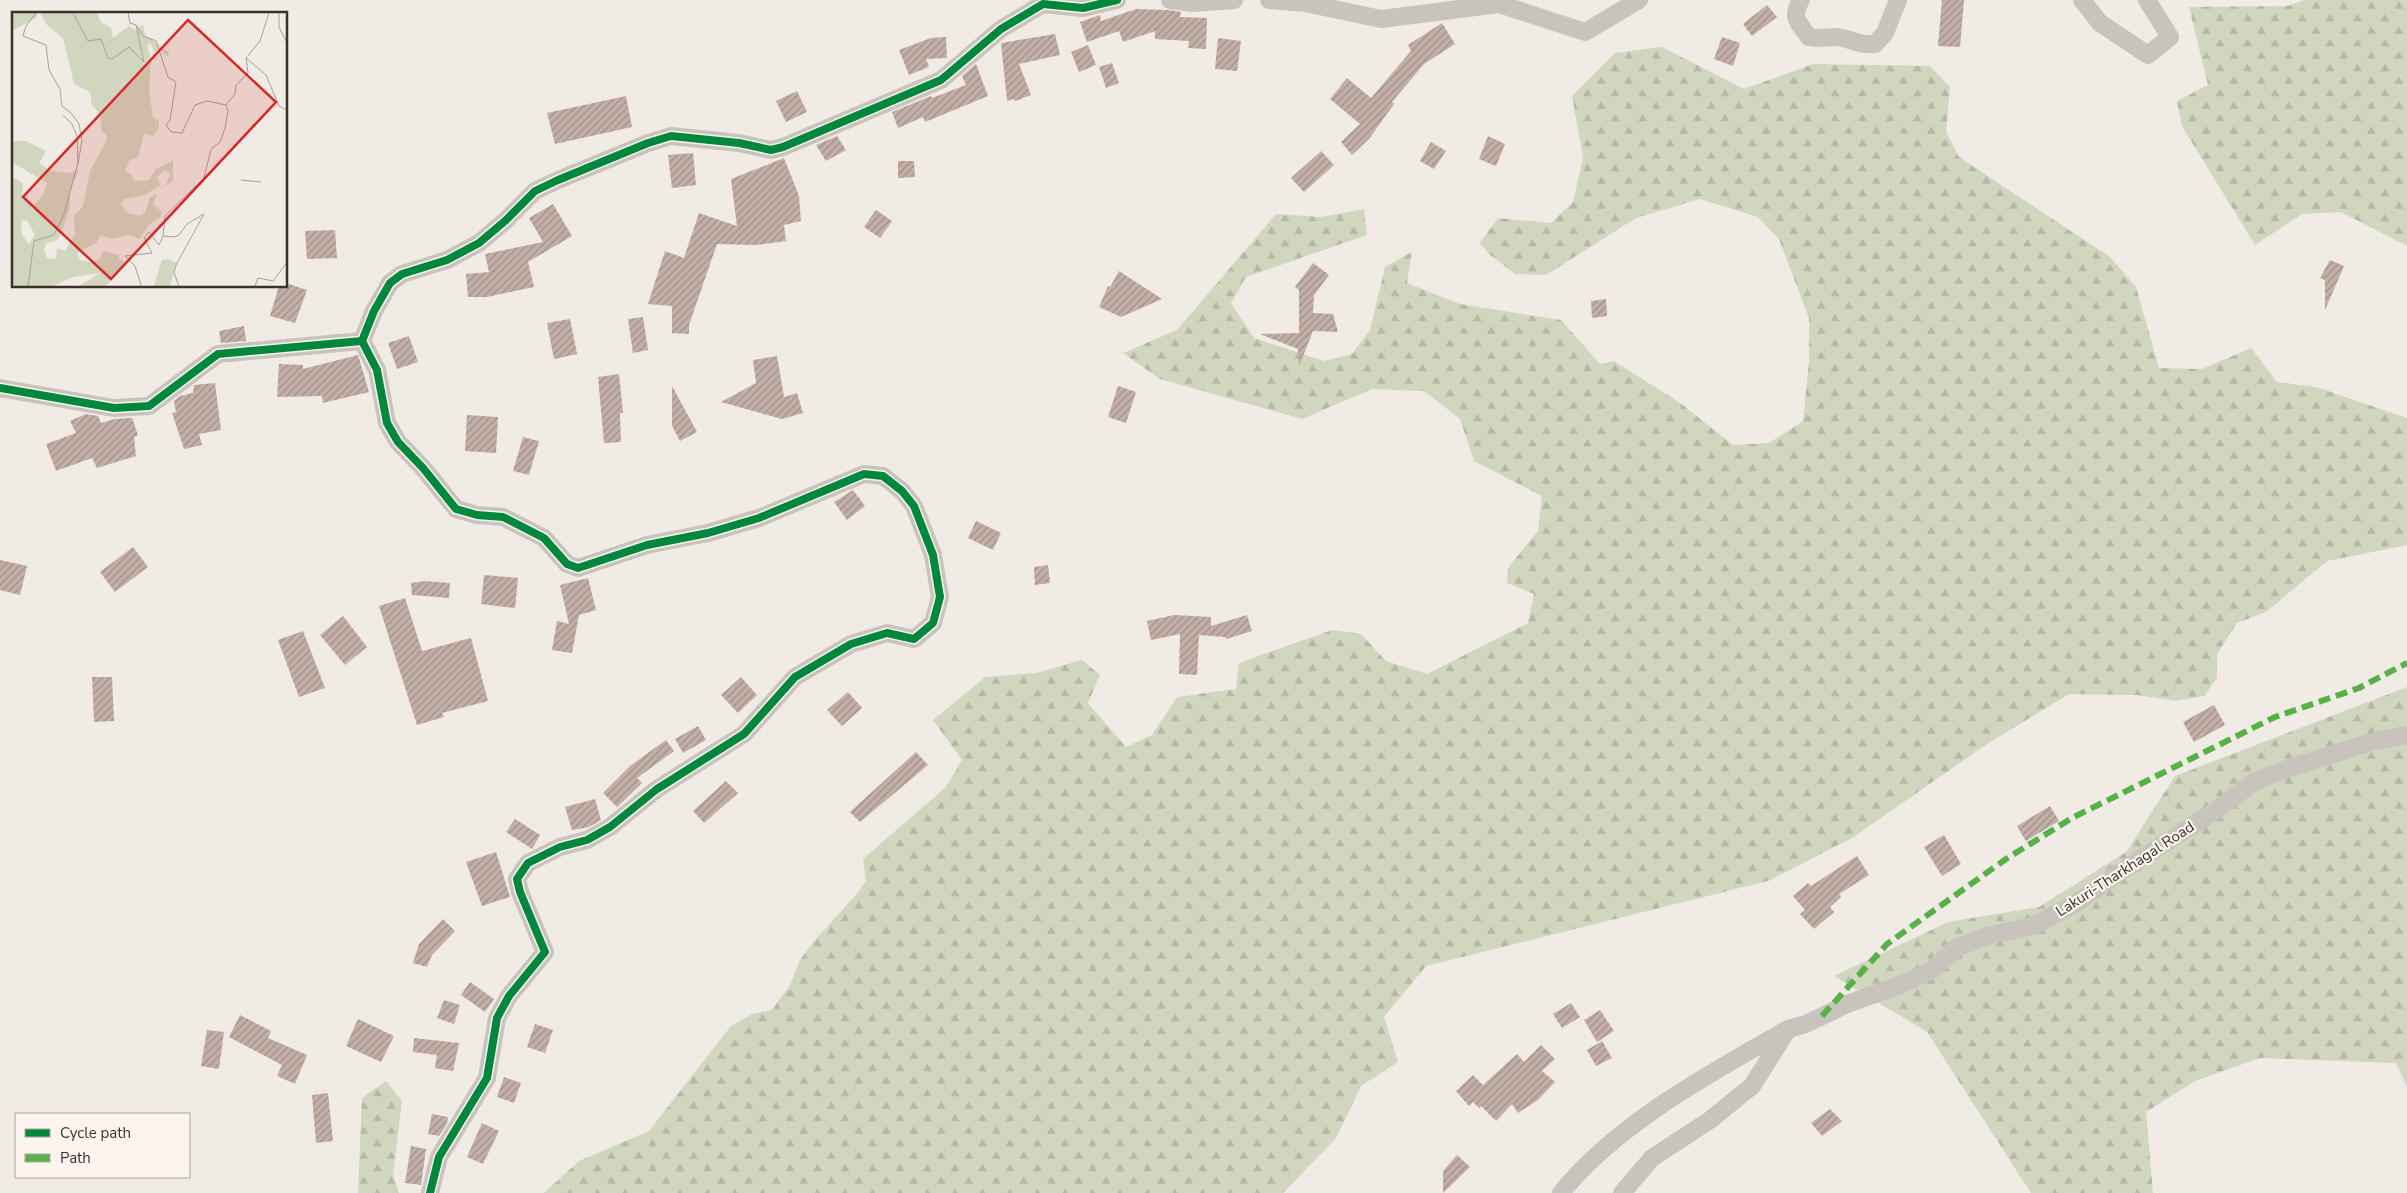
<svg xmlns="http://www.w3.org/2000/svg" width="2407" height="1193" font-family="'Nunito Sans',sans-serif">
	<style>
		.forest { fill: url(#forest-firs) }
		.building { fill: url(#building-hatch) }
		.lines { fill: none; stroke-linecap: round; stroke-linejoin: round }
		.street { stroke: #c9c3be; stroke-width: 18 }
		.quiet { stroke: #57b246; stroke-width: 6; stroke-dasharray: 12 6; stroke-linecap: butt }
		.cycleway-casing { stroke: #fbf5ee; stroke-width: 11 }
		.cycleway { stroke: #00873e; stroke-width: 8 }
		.labels { text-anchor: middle; stroke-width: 4.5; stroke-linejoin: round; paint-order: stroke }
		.street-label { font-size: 15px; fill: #3b302b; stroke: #fbf5ee }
		.inset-road { fill: none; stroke: #a8a09b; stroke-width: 1 }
		.view { fill: #d62828; fill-opacity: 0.15; stroke: #d62828; stroke-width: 2.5 }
		.inset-edge { fill: none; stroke: #3b302b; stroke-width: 2.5 }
	</style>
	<defs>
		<pattern id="forest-firs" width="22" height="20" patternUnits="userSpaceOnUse" patternTransform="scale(1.25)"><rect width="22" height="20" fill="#d1d6bf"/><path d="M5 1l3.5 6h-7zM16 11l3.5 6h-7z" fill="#b4b8a4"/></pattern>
		<pattern id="building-hatch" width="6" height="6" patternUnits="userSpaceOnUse" patternTransform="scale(1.25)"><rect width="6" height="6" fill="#c3afa7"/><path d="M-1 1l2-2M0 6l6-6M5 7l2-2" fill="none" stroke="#a08f88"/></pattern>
	</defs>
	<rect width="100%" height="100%" fill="#f0ebe5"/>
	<g class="forest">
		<polygon points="2304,0 2407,0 2407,246 2341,212 2302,214 2255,245 2182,126 2177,101 2208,85 2189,7 2288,6"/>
		<polygon points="1662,47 1744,89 1813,64 1930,66 1950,87 1946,132 1959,157 2110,257 2136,287 2159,368 2202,369 2251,348 2277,382 2316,387 2407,418 2407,545 2327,561 2266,612 2237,623 2217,654 2217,678 2204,696 2176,701 2137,695 2069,694 1987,744 1852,838 1768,881 1426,966 1384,1017 1398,1062 1361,1086 1336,1138 1283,1193 544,1193 579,1161 649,1131 731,1026 752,1014 772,1010 790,985 800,960 814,941 856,895 866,881 863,859 946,787 962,760 933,720 985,677 1036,673 1082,660 1100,675 1088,703 1126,747 1152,735 1177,697 1236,689 1239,663 1332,630 1361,634 1386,661 1427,674 1528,623 1534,594 1507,583 1508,568 1538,531 1542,496 1474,461 1460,419 1424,391 1372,389 1302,419 1160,379 1123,353 1177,330 1276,214 1321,217 1364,209 1367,235 1246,277 1231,303 1254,338 1324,361 1352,354 1370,330 1385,267 1412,252 1407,283 1460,304 1561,320 1600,364 1614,361 1680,403 1733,445 1769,443 1803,421 1809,362 1809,318 1779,239 1758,217 1700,199 1636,218 1546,275 1515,274 1489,254 1480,243 1498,218 1551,223 1573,202 1583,158 1572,96 1615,53"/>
		<polygon points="2407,687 2407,1087 2396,1063 2260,1058 2195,1081 2146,1112 2153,1193 2031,1193 1927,1032 1834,976 1948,922 2039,907 2126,852 2175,776"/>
		<polygon points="386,1081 402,1101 393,1175 399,1193 358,1193 362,1098"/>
	</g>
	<g class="building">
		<polygon points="1942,0 1964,0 1960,47 1938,46"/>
		<polygon points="1767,5 1777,17 1752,36 1743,24"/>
		<polygon points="1136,9 1168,10 1181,12 1180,17 1207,18 1206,49 1188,48 1189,41 1155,39 1155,31 1123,42 1119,31 1087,42 1080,22 1100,15 1101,21"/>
		<polygon points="1442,23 1455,44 1424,64 1392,102 1394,104 1369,139 1352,155 1341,142 1360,124 1330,99 1347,78 1371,98 1411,51 1408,45"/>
		<polygon points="1055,34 1060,55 1019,64 1031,95 1015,101 1014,99 1007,101 1001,43"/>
		<polygon points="946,37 947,58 926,59 929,67 909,75 899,50 931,38"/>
		<polygon points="1722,37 1740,43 1733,66 1714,59"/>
		<polygon points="1218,38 1241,41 1237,71 1215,69"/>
		<polygon points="1088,45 1096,65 1079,72 1071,52"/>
		<polygon points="1112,63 1119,83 1106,88 1099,67"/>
		<polygon points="976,64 988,96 925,122 923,117 898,128 892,112 931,96 932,98 966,85 962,76"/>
		<polygon points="797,91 807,112 786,122 776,101"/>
		<polygon points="626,96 632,127 555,144 547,113"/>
		<polygon points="837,136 846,150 826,161 816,145"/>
		<polygon points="1488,136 1505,144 1496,166 1479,159"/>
		<polygon points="1431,142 1446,151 1434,169 1420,161"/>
		<polygon points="1321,151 1334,165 1304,192 1291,178"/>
		<polygon points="693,153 696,185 672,188 668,155"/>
		<polygon points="784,158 799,196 801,221 784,225 786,241 756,245 717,244 689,325 689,334 672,333 672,306 648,304 665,251 684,258 699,213 737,226 731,179"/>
		<polygon points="898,161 914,161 915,177 898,178"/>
		<polygon points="553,204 572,236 528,262 534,287 487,297 468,297 466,274 489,272 485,254 543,242 529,218"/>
		<polygon points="876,210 892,221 880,238 864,227"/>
		<polygon points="335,230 337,258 307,259 305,231"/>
		<polygon points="2330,260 2344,266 2325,310 2325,280 2320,278"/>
		<polygon points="1313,263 1329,275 1314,295 1313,313 1333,314 1338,332 1313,331 1299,366 1298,349 1260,334 1299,333 1299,290 1295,287"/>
		<polygon points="1119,271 1162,299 1121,317 1099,307 1108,286 1110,287"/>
		<polygon points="286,283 307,290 295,323 270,316 279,286 286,286"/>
		<polygon points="1606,299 1607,316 1592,318 1591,301"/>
		<polygon points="643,317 648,350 633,353 628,319"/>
		<polygon points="570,319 577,354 554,359 547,323"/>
		<polygon points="244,326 246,341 221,343 219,331"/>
		<polygon points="409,336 418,362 397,369 388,343"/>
		<polygon points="358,355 369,392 323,403 322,396 277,397 279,364 303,365 303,369"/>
		<polygon points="777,356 784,397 797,393 803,413 782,419 721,402 756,383 753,360"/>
		<polygon points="619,374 623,413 620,413 621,442 604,443 598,377"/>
		<polygon points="215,383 221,430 199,434 202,445 184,449 172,413 176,412 174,401 180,396 193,393 194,385"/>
		<polygon points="672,386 697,432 680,441 672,426"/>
		<polygon points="1118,386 1136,392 1126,423 1108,417"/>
		<polygon points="86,414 98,416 101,423 114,419 132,418 138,435 134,437 136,456 97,468 92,458 56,471 46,444 76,433 70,421"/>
		<polygon points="467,415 498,417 496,453 465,451"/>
		<polygon points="523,437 539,441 529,475 513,471"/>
		<polygon points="853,490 865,506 847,520 834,502"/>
		<polygon points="976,521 1001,533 993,550 968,538"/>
		<polygon points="133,547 148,567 115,592 100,572"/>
		<polygon points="0,560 27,566 20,595 0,590"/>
		<polygon points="1048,565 1050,583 1035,585 1034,567"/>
		<polygon points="484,575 518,578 515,608 481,604"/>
		<polygon points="588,578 596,610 579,615 572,653 552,650 557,621 569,624 560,585"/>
		<polygon points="425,581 450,583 449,598 412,595 411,583"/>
		<polygon points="405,598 422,651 471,638 488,701 442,713 444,717 417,725 379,606"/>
		<polygon points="1174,615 1211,617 1211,626 1247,615 1252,631 1226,639 1225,637 1199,635 1197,675 1179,674 1180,634 1151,640 1147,621"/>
		<polygon points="343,616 367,647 345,665 320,635"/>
		<polygon points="303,631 325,688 299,697 278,640"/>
		<polygon points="92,677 112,677 114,721 94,722"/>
		<polygon points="741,677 757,695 738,713 721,695"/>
		<polygon points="848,692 862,708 842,726 827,710"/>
		<polygon points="2214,705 2225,725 2194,742 2183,722"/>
		<polygon points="698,726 706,740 683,753 675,739"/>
		<polygon points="666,740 674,751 637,778 642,783 617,807 603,793 630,766"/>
		<polygon points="916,752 928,765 860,822 850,812"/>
		<polygon points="726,781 738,793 704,823 693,811"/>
		<polygon points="595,799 601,820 589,827 572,830 565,807"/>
		<polygon points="2050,806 2059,821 2026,841 2017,826"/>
		<polygon points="515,819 540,835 532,849 506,832"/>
		<polygon points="1944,835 1961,864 1942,876 1924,847"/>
		<polygon points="496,852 510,897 482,906 466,862"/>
		<polygon points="1857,856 1869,875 1839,894 1841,897 1830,907 1834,912 1814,929 1800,914 1805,910 1793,896 1808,883 1811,886"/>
		<polygon points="443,919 455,931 432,955 427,967 413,963 419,944"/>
		<polygon points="470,982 494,999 485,1012 461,995"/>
		<polygon points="444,1000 460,1005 454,1024 437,1018"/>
		<polygon points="1571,1003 1580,1017 1562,1028 1553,1014"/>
		<polygon points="1600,1010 1614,1031 1597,1042 1584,1020"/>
		<polygon points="240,1015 271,1031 268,1038 307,1055 295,1084 277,1076 282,1065 229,1037"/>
		<polygon points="358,1019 394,1036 381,1062 346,1046"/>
		<polygon points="535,1024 553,1030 545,1053 527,1047"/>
		<polygon points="207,1030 224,1032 219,1069 201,1066"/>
		<polygon points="414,1038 459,1043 453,1071 435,1068 437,1055 413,1052"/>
		<polygon points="1602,1041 1612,1058 1596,1066 1587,1050"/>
		<polygon points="1541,1045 1555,1059 1542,1071 1555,1082 1538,1100 1518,1113 1512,1104 1496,1121 1481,1106 1479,1108 1473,1102 1469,1106 1456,1091 1473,1075 1483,1085 1517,1054 1524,1062"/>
		<polygon points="504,1077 521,1083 514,1103 497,1097"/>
		<polygon points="328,1093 333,1141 316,1143 312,1095"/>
		<polygon points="1830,1109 1842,1121 1822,1136 1811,1123"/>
		<polygon points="432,1114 448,1117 447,1124 439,1136 428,1134"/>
		<polygon points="482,1123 499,1131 483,1164 467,1157"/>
		<polygon points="411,1146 426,1149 421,1185 405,1183"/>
		<polygon points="1457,1155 1470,1167 1443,1193 1443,1171"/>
	</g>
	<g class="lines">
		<g class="street">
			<polyline points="1170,0 1192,3 1234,0"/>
			<polyline points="1269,0 1305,3 1381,19 1499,4 1585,32 1639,0"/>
			<path d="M1801 0C1791 18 1797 21 1809 37 1819 39 1826 37 1836 37 1851 38 1858 46 1875 44L1885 33 1898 0"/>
			<polyline points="2082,0 2100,23 2148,55 2170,37 2147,0"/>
			<polyline points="362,341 377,370 387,423 398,442 423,468 456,509 477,515 503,517 544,538 567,564 578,568 647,545 708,533 759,518 864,474 883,476 902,491 914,506 933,555 940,597 933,623 914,639 887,633 851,644 795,677 744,734 657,789 610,827 587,840 560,847 528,863 517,879 520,892 545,952 509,996 497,1018 487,1078 439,1157 430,1193"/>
			<polyline points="0,388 114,408 149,406 218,354 362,341 374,311 390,283 402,274 447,260 479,243 505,221 535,191 558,180 648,143 671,136 739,143 771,150 783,147 941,80 1001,29 1043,4 1083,8 1117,0"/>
			<polyline points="1788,1029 1806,1024 1847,1004 1898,986 1932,970 1956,948 1990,935 2033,926 2078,902 2117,874 2215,811 2255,781 2292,767 2375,741 2407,735"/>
			<path d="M1561 1193C1617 1123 1711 1073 1788 1029L1752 1086 1710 1120 1652 1158 1622 1193"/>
		</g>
		<polyline class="quiet" points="1822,1016 1887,944 2006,859 2072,818 2275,717 2359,688 2407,663"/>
		<g class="cycleway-casing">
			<g id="cycleway">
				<polyline points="362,341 377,370 387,423 398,442 423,468 456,509 477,515 503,517 544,538 567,564 578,568 647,545 708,533 759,518 864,474 883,476 902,491 914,506 933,555 940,597 933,623 914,639 887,633 851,644 795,677 744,734 657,789 610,827 587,840 560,847 528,863 517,879 520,892 545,952 509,996 497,1018 487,1078 439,1157 430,1193"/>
				<polyline points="0,388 114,408 149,406 218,354 362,341 374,311 390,283 402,274 447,260 479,243 505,221 535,191 558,180 648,143 671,136 739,143 771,150 783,147 941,80 1001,29 1043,4 1083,8 1117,0"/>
			</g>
		</g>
		<use href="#cycleway" class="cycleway"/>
	</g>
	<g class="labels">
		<g class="street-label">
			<text transform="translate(2125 869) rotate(-33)" y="5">Lakuri-Tharkhagal Road</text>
		</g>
	</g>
	<g transform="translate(12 12)">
		<rect width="275" height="275" fill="#f0ebe5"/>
		<path d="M0 1H26L25 5 0 19ZM28 1H85L89 10 99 16 101 26 117 14 123 18 131 13 133 23 158 41 155 44 148 37 142 41 139 32 135 33 139 47 137 78 141 106 147 109V116L141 124 132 122 126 145 117 149 113 159 119 162 122 169 137 168 144 157 161 148V169L153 174 158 162 153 159 145 165 149 176 146 174 133 183 112 187 109 193 116 201 127 204 133 201 138 185 145 182 141 192 149 199V205L138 212 127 227 118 223 100 227 89 223 84 231 65 241 68 248 79 250 88 247 91 239 107 243 106 246 113 250 94 274H67L88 261 62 265 40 274H0V165L11 171 10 186 22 193 31 183 35 171 0 150V129H14L34 139 27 151 37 158 56 161 67 158 58 178V196L48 224 44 229 34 231 32 238 35 246 40 247 44 246 45 236 53 239 63 222 62 204 71 194 78 159 95 128 94 122 90 120 88 101 80 94 78 80 62 72 51 26 34 12ZM15 208 23 223 17 232 10 223 9 209ZM157 247 164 251 158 274H142L150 248Z" fill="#d1d6bf" fill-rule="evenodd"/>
		<path class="inset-road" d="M24 1 14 14 11 24 34 33 37 58 48 77 50 94 59 101 67 112 70 129 66 151 65 124 60 112 51 103M61 1 76 29 89 27 96 46 100 47 117 35 132 50 124 13 131 24 144 29 156 65 164 70 158 108 154 113 159 120 170 121 183 93 195 89 214 93M116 1 118 11 124 13M267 1V15L275 31M234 46 254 63 267 94 275 98M229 168 249 170M129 273 123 254 113 244 140 241 132 226 137 220 147 233 151 224M16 274 22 229 42 223 52 202 66 151M167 274 162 261 164 253 192 202 175 212 167 223 162 225 151 224 153 204 192 166 199 137 208 130 213 116 216 99 214 93 223 82 224 73 236 61 234 46 248 29 257 1M243 274 246 266 261 269 275 250"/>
		<path class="view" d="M176 8 264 90 99 267 11 185Z"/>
		<rect width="275" height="275" class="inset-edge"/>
	</g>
	<rect x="15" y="1113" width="175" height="65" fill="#fbf5ee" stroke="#aea6a0"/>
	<rect x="25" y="1129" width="25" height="8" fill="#00873e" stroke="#aea6a0"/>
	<text x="60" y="1138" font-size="15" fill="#3b302b">Cycle path</text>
	<rect x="25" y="1154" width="25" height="8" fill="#57b246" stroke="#aea6a0"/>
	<text x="60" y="1163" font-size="15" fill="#3b302b">Path</text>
</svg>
